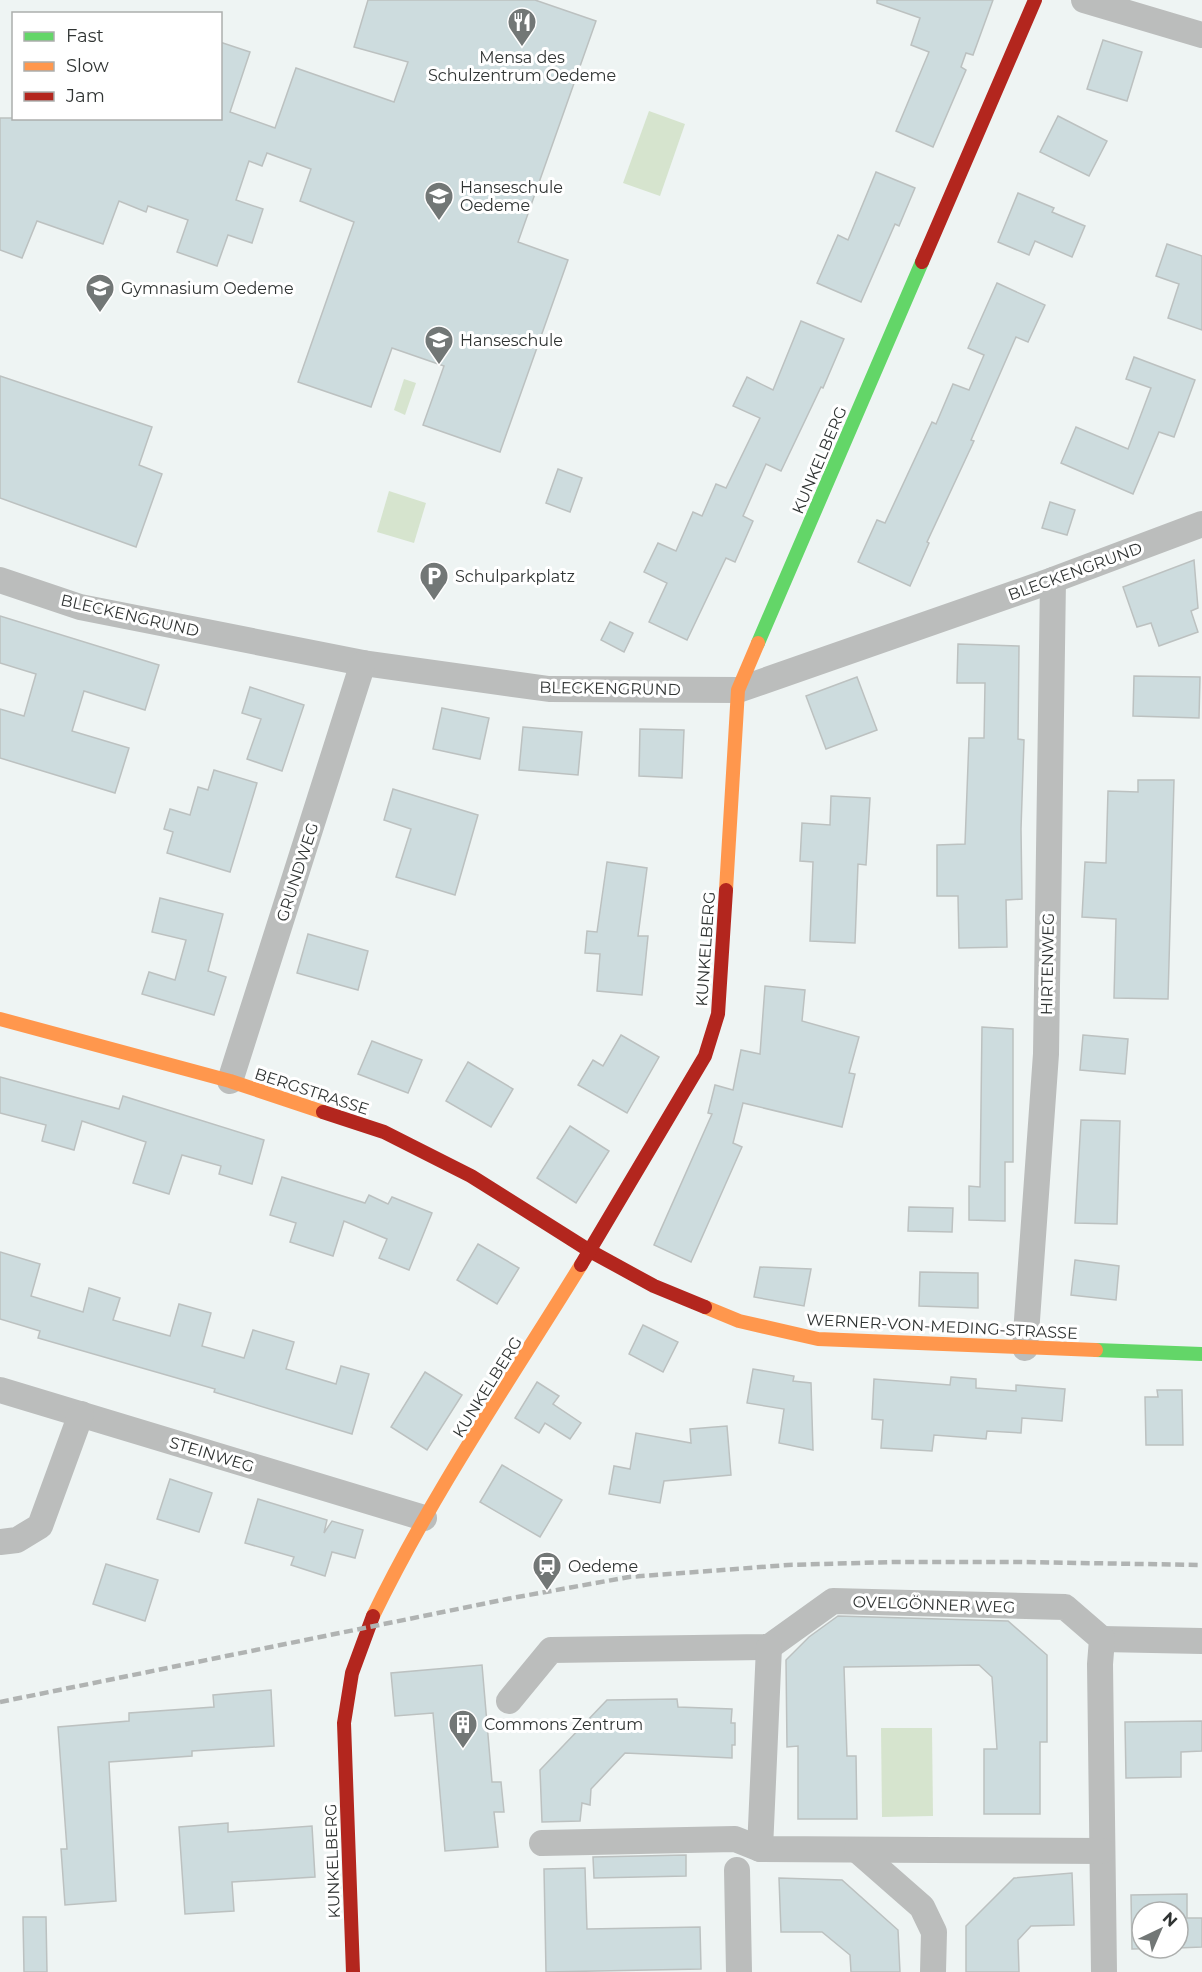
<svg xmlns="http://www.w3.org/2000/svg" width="1202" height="1972" font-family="Montserrat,sans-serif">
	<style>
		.green { fill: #d6e4ce }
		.building { fill: #cddcde; stroke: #bcc1c0; stroke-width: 1.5 }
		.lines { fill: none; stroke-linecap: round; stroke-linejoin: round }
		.street { stroke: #bbbdbc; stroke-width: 26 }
		.fast { stroke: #63d668; stroke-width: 14 }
		.slow { stroke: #ff974d; stroke-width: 14 }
		.jam { stroke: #b3261e; stroke-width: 14 }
		.rail { stroke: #b0b3b2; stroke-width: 4.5; stroke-dasharray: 9 4.5; stroke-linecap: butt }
		.labels { text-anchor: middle; stroke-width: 6; stroke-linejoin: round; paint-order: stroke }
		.poi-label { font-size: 16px; fill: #303433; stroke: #fff; text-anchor: start }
		.street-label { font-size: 16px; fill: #303433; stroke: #fff }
	</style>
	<rect width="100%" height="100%" fill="#eef4f3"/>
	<g class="green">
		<polygon points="649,111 685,124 660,196 623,183"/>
		<polygon points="404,379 416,383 405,415 394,410"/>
		<polygon points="389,491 426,503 414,543 377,532"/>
		<polygon points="881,1728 932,1728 933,1816 882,1817"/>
	</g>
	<g class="building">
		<polygon points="368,0 535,0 596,21 518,242 568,260 500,452 423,425 444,366 392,348 371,407 298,382 354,222 300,201 311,169 267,153 262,166 249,161 236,200 263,209 252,243 228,235 217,266 177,252 188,220 148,206 146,212 119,201 103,244 37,221 22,258 0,250 0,118 220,118 220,42 250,52 230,112 275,128 296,68 394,102 408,62 354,47"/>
		<polygon points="877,0 993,0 973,55 966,53 961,67 966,70 933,147 896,131 929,52 911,45 920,18 877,3"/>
		<polygon points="1103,40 1142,52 1127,101 1087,89"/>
		<polygon points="1058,116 1107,141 1089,176 1040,152"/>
		<polygon points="876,172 915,188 899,226 895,224 861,302 817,283 838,235 848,240"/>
		<polygon points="1018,193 1054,208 1052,212 1085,226 1072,257 1035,241 1029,255 998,242"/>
		<polygon points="1167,244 1202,256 1202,330 1168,318 1179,284 1156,276"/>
		<polygon points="997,283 1045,305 1028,342 1016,337 971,440 974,441 927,542 929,543 910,586 858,562 877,520 885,523 932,422 936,424 953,384 969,390 984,355 968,348"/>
		<polygon points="801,321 844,339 823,388 821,387 781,471 766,464 743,516 753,521 735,562 726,558 687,640 649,622 667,583 644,572 658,543 676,551 693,512 702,516 716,484 726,488 760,418 733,406 747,377 773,390"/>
		<polygon points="1134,357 1195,380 1174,437 1159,432 1133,494 1061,463 1076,427 1128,449 1151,388 1126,379"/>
		<polygon points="0,376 152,427 139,465 162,474 136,547 0,498"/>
		<polygon points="558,469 582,478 570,512 546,503"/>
		<polygon points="1050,502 1075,510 1067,535 1042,528"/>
		<polygon points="1194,560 1198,608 1191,611 1198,632 1159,646 1151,623 1137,627 1123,587"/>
		<polygon points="0,616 159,665 145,710 84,691 72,731 129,748 115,793 0,758 0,709 24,716 36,674 0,663"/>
		<polygon points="610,622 633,633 624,652 601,640"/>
		<polygon points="958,644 1019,646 1018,739 1024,740 1021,829 1022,899 1006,900 1007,947 959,948 958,896 937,896 937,845 965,844 969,738 984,738 985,683 957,683"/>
		<polygon points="1134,676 1200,677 1199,718 1133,716"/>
		<polygon points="857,677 877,730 826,749 806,696"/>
		<polygon points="250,687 304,705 282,771 247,759 261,719 242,713"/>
		<polygon points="442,708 489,718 480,759 433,749"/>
		<polygon points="523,727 582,732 578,775 519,770"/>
		<polygon points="640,729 684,730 682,778 639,776"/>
		<polygon points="214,770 257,783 230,872 167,853 173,832 164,829 170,809 190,815 198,787 208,790"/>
		<polygon points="1138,780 1174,780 1168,999 1114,998 1116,919 1082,917 1085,862 1106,863 1108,791 1138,792"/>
		<polygon points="393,789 478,815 455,895 396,877 411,829 384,820"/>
		<polygon points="831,796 870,798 866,865 858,864 855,943 810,941 813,862 800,861 802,823 830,825"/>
		<polygon points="607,862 647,868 638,936 648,936 642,995 597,991 600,954 585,953 587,931 597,932"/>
		<polygon points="160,898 223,914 208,971 226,977 214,1015 142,994 149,972 175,980 186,940 152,932"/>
		<polygon points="308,934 368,951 358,990 297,973"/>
		<polygon points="765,986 805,990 802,1021 859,1037 849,1073 855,1074 842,1127 743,1103 733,1143 742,1147 691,1262 654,1245 712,1114 708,1113 715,1085 733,1090 741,1050 760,1054"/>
		<polygon points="982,1027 1013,1029 1013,1162 1005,1162 1005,1221 969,1220 969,1186 980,1187"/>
		<polygon points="621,1035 659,1057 627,1113 578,1085 593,1060 603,1066"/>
		<polygon points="1083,1035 1128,1039 1125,1074 1080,1070"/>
		<polygon points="372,1041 422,1060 408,1093 358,1074"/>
		<polygon points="468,1062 513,1089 491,1127 446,1101"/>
		<polygon points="0,1077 119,1109 123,1096 264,1140 252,1184 219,1174 221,1166 182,1155 169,1194 133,1183 146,1142 82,1121 74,1150 42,1141 46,1125 0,1113"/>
		<polygon points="1081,1120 1120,1121 1117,1224 1075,1223"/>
		<polygon points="570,1126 609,1151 576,1203 537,1178"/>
		<polygon points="282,1177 365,1203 369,1195 388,1204 392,1197 432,1213 409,1270 379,1258 387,1239 344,1221 333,1256 290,1242 296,1223 270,1215"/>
		<polygon points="909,1207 953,1208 952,1232 908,1231"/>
		<polygon points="478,1244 519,1268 497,1304 457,1280"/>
		<polygon points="0,1252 40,1264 31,1296 83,1312 89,1288 120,1298 113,1320 170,1336 179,1304 211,1313 202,1346 244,1358 253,1330 294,1342 286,1369 336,1384 341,1366 369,1374 352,1434 214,1392 215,1389 38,1338 40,1331 0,1319"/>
		<polygon points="1075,1260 1119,1266 1116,1300 1071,1295"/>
		<polygon points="760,1267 811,1269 804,1306 754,1297"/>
		<polygon points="920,1272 978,1273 978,1308 919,1306"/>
		<polygon points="643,1325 678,1342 663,1372 629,1354"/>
		<polygon points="753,1369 794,1376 793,1381 811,1383 813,1450 779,1443 784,1409 747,1403"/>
		<polygon points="425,1372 462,1395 427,1450 391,1427"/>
		<polygon points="951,1377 976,1379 976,1388 1016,1391 1016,1385 1065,1389 1062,1421 1022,1418 1021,1433 987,1431 986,1439 934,1435 932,1451 881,1448 883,1420 872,1419 874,1379 950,1385"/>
		<polygon points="537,1382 559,1396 553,1404 581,1423 570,1439 545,1423 539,1433 515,1418"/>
		<polygon points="1157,1390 1182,1390 1183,1445 1146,1445 1145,1397 1158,1397"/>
		<polygon points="727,1426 731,1475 664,1481 660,1503 609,1494 614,1466 630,1469 636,1433 691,1443 690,1429"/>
		<polygon points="502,1465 562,1500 540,1537 480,1502"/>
		<polygon points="170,1479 212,1493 199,1532 157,1519"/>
		<polygon points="258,1499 327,1520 324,1533 332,1521 363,1530 355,1558 332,1552 325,1576 291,1565 294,1557 245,1543"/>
		<polygon points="106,1564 158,1580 145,1621 93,1604"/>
		<polygon points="838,1616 1008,1621 1047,1655 1047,1742 1040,1742 1040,1814 984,1814 984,1749 997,1749 992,1677 979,1665 844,1667 847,1756 856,1756 857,1819 798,1819 798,1746 787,1747 786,1660 809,1637"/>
		<polygon points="482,1665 492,1782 501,1782 504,1812 494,1812 498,1847 445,1851 433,1713 395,1716 391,1673"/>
		<polygon points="271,1690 274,1746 192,1751 192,1756 109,1762 116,1901 65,1905 61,1849 67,1849 58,1727 129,1721 129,1713 214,1707 213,1695"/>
		<polygon points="677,1699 678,1707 732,1709 731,1723 735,1723 735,1745 732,1745 732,1758 625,1753 591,1789 590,1805 582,1803 580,1821 542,1822 540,1770 607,1700"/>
		<polygon points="1202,1721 1202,1751 1181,1752 1181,1777 1126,1778 1125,1722"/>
		<polygon points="228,1823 228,1832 312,1826 315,1877 232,1882 234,1911 185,1914 179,1827"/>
		<polygon points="686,1855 686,1876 594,1878 593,1857"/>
		<polygon points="585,1868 587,1929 700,1927 701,1969 546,1972 544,1869"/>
		<polygon points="1072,1873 1074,1925 1031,1926 1018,1940 1019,1972 966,1972 966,1926 1014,1878"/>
		<polygon points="779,1878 842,1880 898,1930 900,1972 851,1972 850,1955 822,1932 781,1932"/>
		<polygon points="1187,1894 1187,1918 1202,1918 1202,1947 1178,1948 1178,1912 1142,1912 1142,1948 1170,1948 1132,1949 1131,1895"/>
		<polygon points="23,1917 46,1917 47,1972 24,1972"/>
	</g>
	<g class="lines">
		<g class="street">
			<polyline points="1084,0 1202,35"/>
			<polyline points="0,580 80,607 363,663 549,689 738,690 1053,580 1202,524"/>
			<polyline points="230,1081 363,663"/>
			<polyline points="1025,1348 1046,1054 1053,580"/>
			<polyline points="0,1390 424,1518"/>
			<polyline points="0,1542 17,1540 40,1526 81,1414"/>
			<polyline points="1102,1639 1202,1641"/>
			<polyline points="509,1701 551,1650 769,1647 833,1601 1065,1607 1102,1639 1100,1664 1104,1972"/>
			<polyline points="542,1843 735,1839 760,1849 1102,1851"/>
			<polyline points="760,1849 769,1647"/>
			<polyline points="857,1850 922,1907 934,1932 933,1972"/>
			<polyline points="737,1870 739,1972"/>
		</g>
		<g class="fast">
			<polyline points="758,643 922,262"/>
			<polyline points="1096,1350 1202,1354"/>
		</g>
		<g class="slow">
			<polyline points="726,890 738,690 758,643"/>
			<polyline points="0,1019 230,1081 323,1112"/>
			<polyline points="705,1307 739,1321 818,1339 1096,1350"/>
			<path d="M373 1616C432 1494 510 1380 581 1265"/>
		</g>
		<g class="jam">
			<polyline points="922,262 1035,0"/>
			<polyline points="323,1112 384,1132 471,1176 590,1251 654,1286 705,1307"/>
			<polyline points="581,1265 705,1056 718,1014 726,890"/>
			<polyline points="353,1972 344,1723 352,1673 373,1616"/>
		</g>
		<polyline class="rail" points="0,1702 512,1598 629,1577 788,1565 895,1562 1022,1562 1202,1565"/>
	</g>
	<defs>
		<g id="restaurant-pin" transform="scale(1.5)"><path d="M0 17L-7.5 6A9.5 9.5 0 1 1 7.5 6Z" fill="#727776" stroke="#fff"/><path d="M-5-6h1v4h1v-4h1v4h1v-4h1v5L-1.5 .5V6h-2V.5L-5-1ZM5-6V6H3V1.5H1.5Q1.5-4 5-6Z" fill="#fff"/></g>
		<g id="school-pin" transform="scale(1.5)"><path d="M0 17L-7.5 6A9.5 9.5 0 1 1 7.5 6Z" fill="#727776" stroke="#fff"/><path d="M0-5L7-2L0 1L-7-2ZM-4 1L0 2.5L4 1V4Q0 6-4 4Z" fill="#fff"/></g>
		<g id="parking-pin" transform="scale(1.5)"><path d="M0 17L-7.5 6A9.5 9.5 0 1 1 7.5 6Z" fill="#727776" stroke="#fff"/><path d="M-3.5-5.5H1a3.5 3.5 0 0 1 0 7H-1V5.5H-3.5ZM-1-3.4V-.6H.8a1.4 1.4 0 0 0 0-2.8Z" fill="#fff"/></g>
		<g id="station-pin" transform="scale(1.5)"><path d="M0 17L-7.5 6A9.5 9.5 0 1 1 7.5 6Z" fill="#727776" stroke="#fff"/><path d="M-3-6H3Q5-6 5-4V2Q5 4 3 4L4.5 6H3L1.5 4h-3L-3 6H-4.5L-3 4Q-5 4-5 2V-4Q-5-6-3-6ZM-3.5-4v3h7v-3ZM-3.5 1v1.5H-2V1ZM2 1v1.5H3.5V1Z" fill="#fff"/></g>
		<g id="building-pin" transform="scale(1.5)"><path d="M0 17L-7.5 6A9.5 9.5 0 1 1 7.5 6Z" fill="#727776" stroke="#fff"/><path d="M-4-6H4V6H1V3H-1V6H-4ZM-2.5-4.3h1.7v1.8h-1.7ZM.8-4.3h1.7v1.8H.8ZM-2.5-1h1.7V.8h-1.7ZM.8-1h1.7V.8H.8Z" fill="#fff"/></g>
	</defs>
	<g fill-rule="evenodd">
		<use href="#restaurant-pin" x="522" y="22"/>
		<use href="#school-pin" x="439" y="196"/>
		<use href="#school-pin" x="100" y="288"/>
		<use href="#school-pin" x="439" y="340"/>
		<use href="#parking-pin" x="434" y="576"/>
		<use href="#station-pin" x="547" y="1566"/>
		<use href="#building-pin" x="463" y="1724"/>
	</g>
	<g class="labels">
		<g class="poi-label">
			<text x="522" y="63" text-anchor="middle">Mensa des<tspan x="522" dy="18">Schulzentrum Oedeme</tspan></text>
			<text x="460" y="193">Hanseschule<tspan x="460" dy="18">Oedeme</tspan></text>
			<text x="121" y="294">Gymnasium Oedeme</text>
			<text x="460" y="346">Hanseschule</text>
			<text x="455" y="582">Schulparkplatz</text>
			<text x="568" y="1572">Oedeme</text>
			<text x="484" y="1730">Commons Zentrum</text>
		</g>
		<g class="street-label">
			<text transform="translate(819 460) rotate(-67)" y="6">KUNKELBERG</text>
			<text transform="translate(1075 571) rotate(-20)" y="6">BLECKENGRUND</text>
			<text transform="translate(130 615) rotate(13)" y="6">BLECKENGRUND</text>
			<text transform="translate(610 688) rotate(1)" y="6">BLECKENGRUND</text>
			<text transform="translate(297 872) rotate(-72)" y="6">GRUNDWEG</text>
			<text transform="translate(705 949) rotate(-86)" y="6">KUNKELBERG</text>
			<text transform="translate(1047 964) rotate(-89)" y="6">HIRTENWEG</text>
			<text transform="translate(312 1091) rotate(18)" y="6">BERGSTRASSE</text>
			<text transform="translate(942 1326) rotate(3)" y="6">WERNER-VON-MEDING-STRASSE</text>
			<text transform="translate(487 1387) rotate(-58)" y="6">KUNKELBERG</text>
			<text transform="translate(212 1454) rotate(17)" y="6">STEINWEG</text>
			<text transform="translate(934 1604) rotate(2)" y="6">OVELGÖNNER WEG</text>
			<text transform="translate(332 1861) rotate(-92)" y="6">KUNKELBERG</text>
		</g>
	</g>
	<rect x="12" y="12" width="210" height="108" fill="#ffffff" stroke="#acaead" stroke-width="1.5"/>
	<rect x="24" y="32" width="30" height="9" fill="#63d668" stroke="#acaead" stroke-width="1.5"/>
	<text x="66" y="42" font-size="18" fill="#303433">Fast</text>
	<rect x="24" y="62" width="30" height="9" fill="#ff974d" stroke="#acaead" stroke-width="1.5"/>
	<text x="66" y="72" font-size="18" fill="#303433">Slow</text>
	<rect x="24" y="92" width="30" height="9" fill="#b3261e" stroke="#acaead" stroke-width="1.5"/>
	<text x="66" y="102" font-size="18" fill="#303433">Jam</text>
	<g transform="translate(1160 1930) rotate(44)"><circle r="28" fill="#ffffff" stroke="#acaead" stroke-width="1.5"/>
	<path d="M0-4.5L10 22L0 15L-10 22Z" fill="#727776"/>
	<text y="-9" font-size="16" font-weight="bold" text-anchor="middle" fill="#303433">N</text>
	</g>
</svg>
